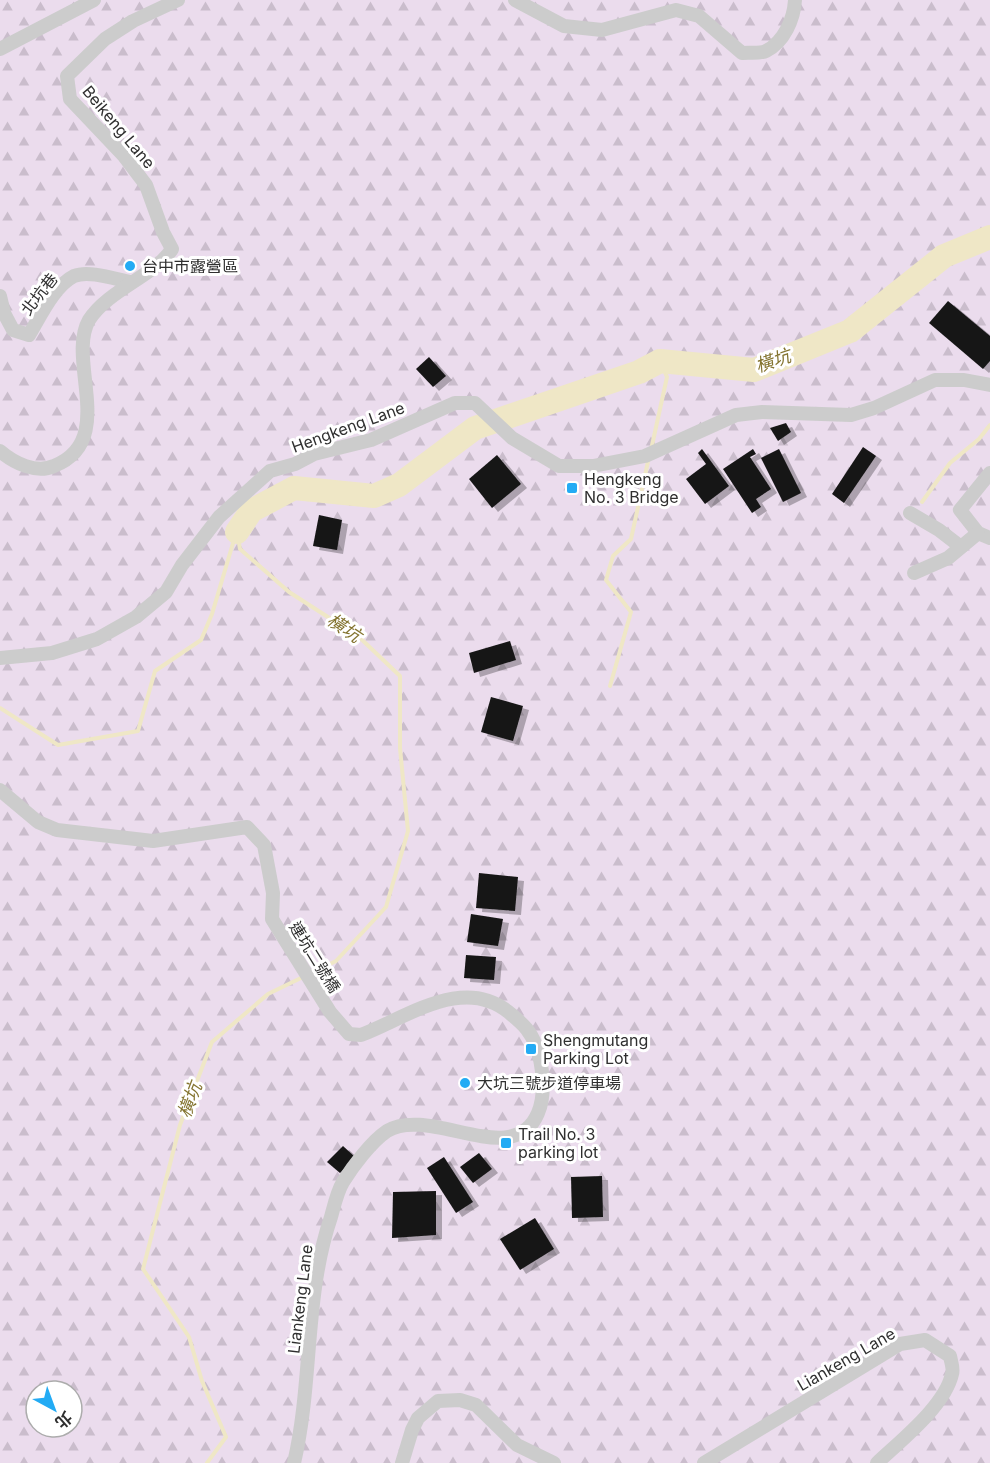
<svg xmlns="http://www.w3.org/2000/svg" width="990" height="1463" font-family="Inter,'Noto Sans TC',sans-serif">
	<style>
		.forest { fill: url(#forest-firs); fill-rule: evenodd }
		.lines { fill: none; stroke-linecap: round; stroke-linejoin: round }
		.stream { stroke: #efe7c6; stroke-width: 4 }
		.river { stroke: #efe7c6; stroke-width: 24 }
		.building { fill: #161616; filter: url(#shadow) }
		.minor { stroke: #ccc; stroke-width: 14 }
		.poi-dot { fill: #23abf4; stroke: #fff; stroke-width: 2 }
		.labels { text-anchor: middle; stroke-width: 6; stroke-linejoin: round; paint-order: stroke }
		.street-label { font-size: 16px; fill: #2f2f2f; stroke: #fff }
		.poi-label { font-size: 16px; fill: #2f2f2f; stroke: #fff; text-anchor: start }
		.water-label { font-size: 18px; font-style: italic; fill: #847430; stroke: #fff }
	</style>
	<defs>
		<pattern id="forest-firs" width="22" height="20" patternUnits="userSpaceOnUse" patternTransform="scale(1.5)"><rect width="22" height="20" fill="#ebdced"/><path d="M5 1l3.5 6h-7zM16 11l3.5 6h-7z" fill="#cabdcc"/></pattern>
		<filter id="shadow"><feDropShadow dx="6" dy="4" stdDeviation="0" flood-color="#0004"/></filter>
	</defs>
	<rect width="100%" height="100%" fill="#fff"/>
	<path class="forest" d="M0 0H990V1463H0ZM36 1391H72V1427H36Z"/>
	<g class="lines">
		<g class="stream">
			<polyline points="651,450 667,377 660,361"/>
			<polyline points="922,502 950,463 979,439 990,425"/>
			<polyline points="237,532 240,549 289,592 359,637 400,676 400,748 408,831 386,907 336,961 310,974"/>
			<polyline points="610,686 631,612 606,580 613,556 631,539 649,457"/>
			<polyline points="0,708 58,745 138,731 155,671 201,640 212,614 236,533"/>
			<polyline points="207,1463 226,1437 202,1381 189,1337 143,1269 180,1125 212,1042 268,994 303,977"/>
		</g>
		<polyline class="river" points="237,532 251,511 294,488 374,496 399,485 475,428 639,372 660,361 754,370 850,331 944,256 990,237"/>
	</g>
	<g class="building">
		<polygon points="948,301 990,336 990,361 983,369 929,323"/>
		<polygon points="429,357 446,376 433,387 416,369"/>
		<polygon points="786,423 791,432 778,441 770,428"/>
		<polygon points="863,447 876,456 844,503 832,494"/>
		<polygon points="702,449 729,486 705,504 686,479 706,464 698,453"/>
		<polygon points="753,449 756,454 750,457 771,489 756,499 761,507 752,513 723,469"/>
		<polygon points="779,449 801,493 783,502 761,458"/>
		<polygon points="497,455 521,484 492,508 469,479"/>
		<polygon points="319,515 342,520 337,550 313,546"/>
		<polygon points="510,641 516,660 474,673 469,653"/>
		<polygon points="491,697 523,706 513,741 481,732"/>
		<polygon points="479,873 518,877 515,911 476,908"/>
		<polygon points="471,914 503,919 498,946 467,942"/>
		<polygon points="466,955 496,957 494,980 464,978"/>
		<polygon points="343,1146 355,1157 340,1173 327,1162"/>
		<polygon points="479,1153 492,1169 473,1183 460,1167"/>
		<polygon points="444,1157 473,1202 456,1213 427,1168"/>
		<polygon points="602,1176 603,1217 572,1218 571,1177"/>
		<polygon points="436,1191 436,1235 392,1238 393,1192"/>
		<polygon points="535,1218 554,1249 520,1270 500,1239"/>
	</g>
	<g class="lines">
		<g class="minor">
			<path d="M515 0 564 26 602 30 676 10 699 16 742 53C749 52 760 54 766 51 784 42 794 19 795 0"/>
			<polyline points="0,49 94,0"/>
			<path d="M0 296 4 313 13 330 29 335C40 317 54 286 74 276 89 270 115 279 130 282"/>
			<path d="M0 451C14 463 36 474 54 466 118 441 66 360 89 320 108 290 156 275 172 249L163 232 146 185 124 156 70 99 67 76 105 39 133 21 178 0"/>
			<polyline points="990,473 960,510 978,533 990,538"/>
			<polyline points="910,513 939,530 961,547"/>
			<polyline points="914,573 948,558 978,533"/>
			<polyline points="0,658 52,653 97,639 136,617 166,592 182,565 219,517 270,471 295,464 314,454 371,440 455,403 475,403 512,438 559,466 593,466 645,456 736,415 762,412 851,415 874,408 935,380 964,380 990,385"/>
			<path d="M0 790 38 822 57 830 153 841 247 827 264 845 273 893 272 919 330 1012 349 1034 361 1035C408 1017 466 973 512 1015 524 1025 531 1032 536 1046 543 1064 546 1095 538 1113 514 1171 430 1105 387 1131 371 1142 353 1166 343 1182 337 1192 334 1206 331 1217 304 1296 313 1382 294 1463"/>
			<polyline points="402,1463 412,1430 418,1418 438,1401 460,1400 476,1405 517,1445 554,1463"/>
			<path d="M704 1463 900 1344 925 1340 950 1356C951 1362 954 1369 952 1374 945 1406 900 1441 877 1463"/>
		</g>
	</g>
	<g class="poi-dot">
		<circle cx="130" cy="266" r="6"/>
		<rect x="566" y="482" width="12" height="12" rx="3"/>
		<rect x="525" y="1043" width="12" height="12" rx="3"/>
		<circle cx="465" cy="1083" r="6"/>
		<rect x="500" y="1137" width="12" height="12" rx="3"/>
	</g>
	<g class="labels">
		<g class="street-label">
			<text transform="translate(119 127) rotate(50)" y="6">Beikeng Lane</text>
			<text transform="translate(39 294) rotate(-52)" y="6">北坑巷</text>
			<text transform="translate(348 427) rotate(-20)" y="6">Hengkeng Lane</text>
			<text transform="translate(315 957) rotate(58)" y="6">連坑二號橋</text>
			<text transform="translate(300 1299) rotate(-83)" y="6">Liankeng Lane</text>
			<text transform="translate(846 1359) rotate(-30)" y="6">Liankeng Lane</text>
		</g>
		<g class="poi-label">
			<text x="142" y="272">台中市露營區</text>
			<text x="584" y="485">Hengkeng<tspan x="584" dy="18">No. 3 Bridge</tspan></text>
			<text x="543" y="1046">Shengmutang<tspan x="543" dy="18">Parking Lot</tspan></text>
			<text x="477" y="1089">大坑三號步道停車場</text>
			<text x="518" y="1140">Trail No. 3<tspan x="518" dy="18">parking lot</tspan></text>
		</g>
		<g class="water-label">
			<text transform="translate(773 361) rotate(-19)" y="6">橫坑</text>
			<text transform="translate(344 628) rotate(34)" y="6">橫坑</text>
			<text transform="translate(190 1100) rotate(-69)" y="6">橫坑</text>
		</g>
	</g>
	<g transform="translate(54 1409) rotate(139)"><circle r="28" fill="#ffffff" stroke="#acacac" stroke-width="1.5"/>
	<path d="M0-4.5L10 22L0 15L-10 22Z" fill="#23abf4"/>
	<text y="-9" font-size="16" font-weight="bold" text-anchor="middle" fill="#2f2f2f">北</text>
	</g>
</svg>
